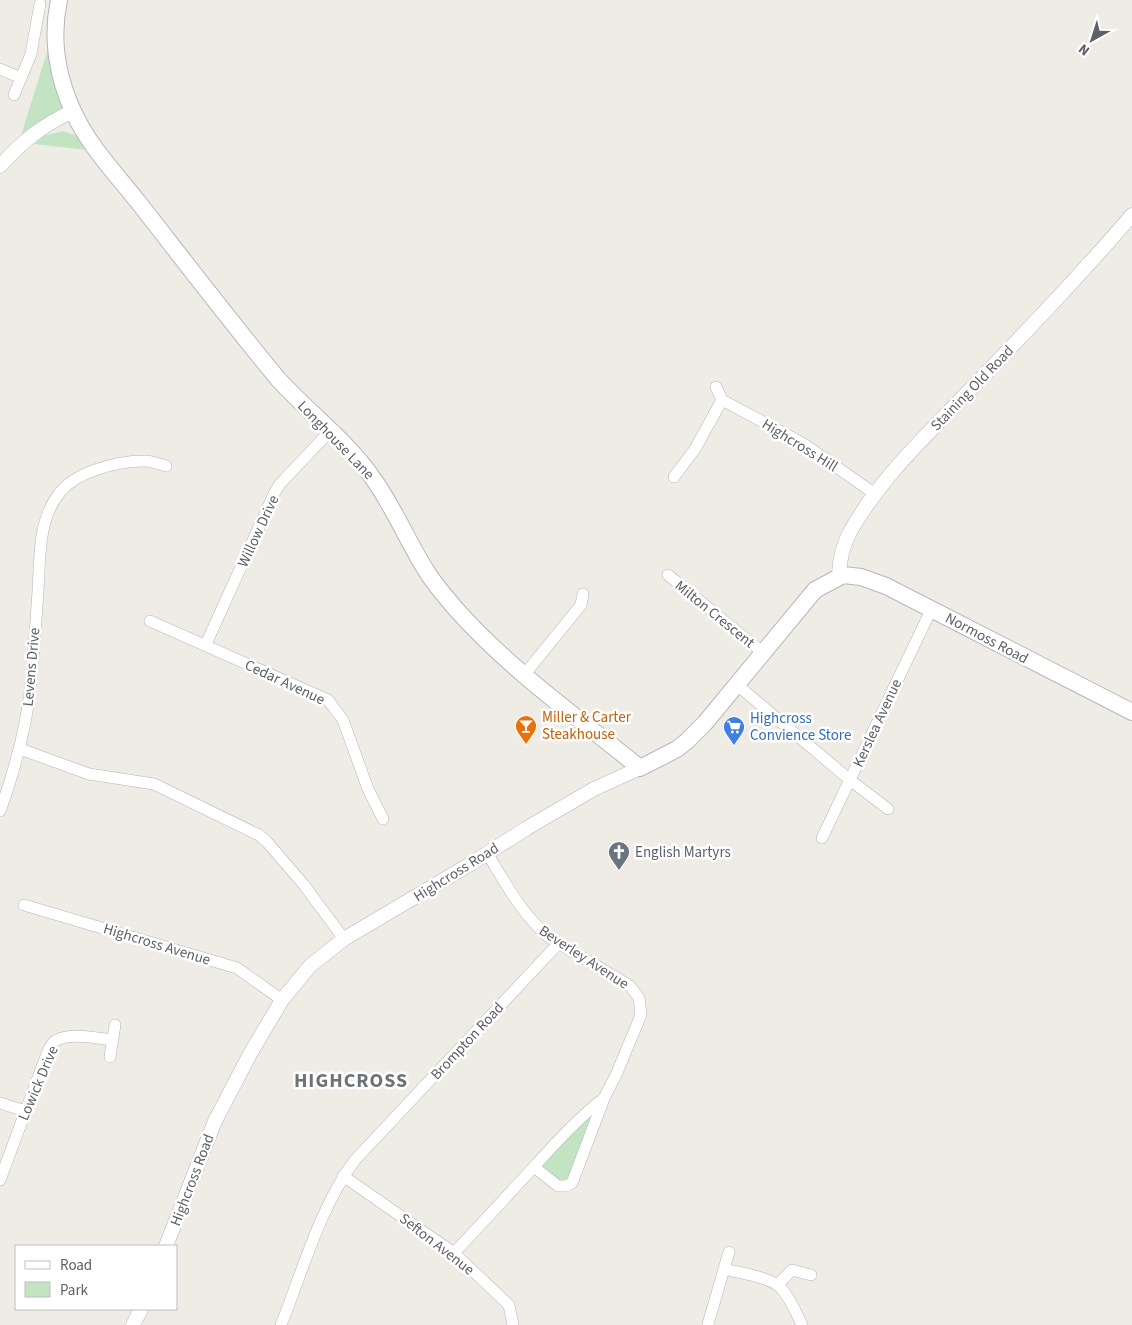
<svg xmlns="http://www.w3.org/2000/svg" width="1132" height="1325" font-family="'Source Sans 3',sans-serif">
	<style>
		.green { fill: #c3e4c3 }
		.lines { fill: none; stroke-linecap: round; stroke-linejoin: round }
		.minor-casing { stroke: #b2b5b9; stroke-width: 12 }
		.tertiary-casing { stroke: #b2b5b9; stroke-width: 15 }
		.secondary-casing { stroke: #b4b7bc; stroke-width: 18 }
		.minor { stroke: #fff; stroke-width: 11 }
		.tertiary { stroke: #fff; stroke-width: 14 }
		.secondary { stroke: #fff; stroke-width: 16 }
		.labels { text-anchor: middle; stroke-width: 5; stroke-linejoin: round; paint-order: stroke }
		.street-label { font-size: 15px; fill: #5d6065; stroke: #fff }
		.food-label { font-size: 15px; fill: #c56008; stroke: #fff; text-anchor: start }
		.shop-label { font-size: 15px; fill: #366cbe; stroke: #fff; text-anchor: start }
		.worship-label { font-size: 15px; fill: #5b616d; stroke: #fff; text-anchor: start }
		.district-label { font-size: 20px; font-weight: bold; letter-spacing: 1px; fill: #6e7277; stroke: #fff }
	</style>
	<rect width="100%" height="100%" fill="#eeece5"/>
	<g class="green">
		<polygon points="48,49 63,111 19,142"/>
		<polygon points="63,131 78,136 88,150 34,144 44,136"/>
		<polygon points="605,1096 566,1186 534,1167"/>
	</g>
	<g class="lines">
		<g class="minor-casing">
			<g id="minor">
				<polyline points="0,69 21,78 31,54 40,4"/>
				<polyline points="14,95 21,78"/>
				<polyline points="716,387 722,400 804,444 875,494"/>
				<polyline points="674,477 695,449 722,400"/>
				<polyline points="668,575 762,652"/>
				<polyline points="150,621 328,700 343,720 368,789 383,819"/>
				<polyline points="206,644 275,492 280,484 330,431"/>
				<polyline points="524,675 581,605 583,594"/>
				<polyline points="736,684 850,780 888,809"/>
				<polyline points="20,749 89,774 154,784 259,835 267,842 304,885 344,939"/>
				<path d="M0 811C15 769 27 727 31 682 34 652 36 621 38 591 40 560 38 521 58 495 74 472 117 461 144 461 151 461 160 464 166 466"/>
				<polyline points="822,838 932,608"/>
				<polyline points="24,905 237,968 282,1000"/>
				<polyline points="110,1057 115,1025"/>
				<polyline points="0,1103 25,1111"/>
				<path d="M534 1167C556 1142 578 1118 604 1098"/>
				<polyline points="343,1176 454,1253 509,1305 513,1325"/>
				<path d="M0 1180 48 1051C50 1047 52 1043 55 1041 68 1032 97 1038 112 1040"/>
				<path d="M454 1253 534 1167 558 1186H566L572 1183 605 1096 616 1075 641 1015 639 998 630 986 550 938C522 915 506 884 487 853"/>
				<polyline points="724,1269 729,1252"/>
				<polyline points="777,1285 792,1270 811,1275"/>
				<path d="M708 1324 724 1269C740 1273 769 1277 780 1287 790 1297 796 1313 802 1325"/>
				<path d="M281 1325C303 1270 320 1207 355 1160L559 943"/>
			</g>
		</g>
		<g class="tertiary-casing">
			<g id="tertiary">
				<path d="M0 166C24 140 41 126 73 111"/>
				<path d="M839 577C839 561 842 548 849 534 877 482 922 440 962 398 1020 338 1078 278 1132 215"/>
				<polyline points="166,1246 215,1121 250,1054 282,1000 310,966 344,939 472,863 527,828 594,789 640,768"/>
				<polyline points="133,1325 141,1309"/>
			</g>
		</g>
		<g class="secondary-casing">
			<path id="secondary" d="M59 0C51 37 57 76 73 111 88 145 116 174 139 203 185 262 230 321 278 379 308 412 346 440 372 477 394 507 407 541 427 572 435 585 445 596 455 608 509 669 577 717 640 768L677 749 687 741 705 723 815 590 843 575 861 577 886 586 1132 712"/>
		</g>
		<use href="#minor" class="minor"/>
		<use href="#tertiary" class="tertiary"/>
		<use href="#secondary" class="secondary"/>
	</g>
	<defs>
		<g id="bar-pin" transform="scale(1.125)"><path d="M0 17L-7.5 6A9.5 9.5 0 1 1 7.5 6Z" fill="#e8710a" stroke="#fff"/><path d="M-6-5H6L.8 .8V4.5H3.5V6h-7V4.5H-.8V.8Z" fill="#fff"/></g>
		<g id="supermarket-pin" transform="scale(1.125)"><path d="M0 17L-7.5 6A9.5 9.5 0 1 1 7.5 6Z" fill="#3f7fe0" stroke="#fff"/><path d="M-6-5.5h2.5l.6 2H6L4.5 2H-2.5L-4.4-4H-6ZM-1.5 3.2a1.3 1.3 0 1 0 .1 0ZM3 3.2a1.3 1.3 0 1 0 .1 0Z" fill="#fff"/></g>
		<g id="church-pin" transform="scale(1.125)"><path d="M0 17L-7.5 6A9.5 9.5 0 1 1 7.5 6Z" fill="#6b7280" stroke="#fff"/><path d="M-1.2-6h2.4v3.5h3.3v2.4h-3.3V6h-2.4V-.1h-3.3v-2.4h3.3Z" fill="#fff"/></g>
	</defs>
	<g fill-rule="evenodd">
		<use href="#bar-pin" x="526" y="726"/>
		<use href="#supermarket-pin" x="734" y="727"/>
		<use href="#church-pin" x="619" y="852"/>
	</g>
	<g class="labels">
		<g class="street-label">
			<text transform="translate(972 388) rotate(-46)" y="5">Staining Old Road</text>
			<text transform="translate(336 440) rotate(46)" y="5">Longhouse Lane</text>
			<text transform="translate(800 445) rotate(32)" y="5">Highcross Hill</text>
			<text transform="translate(258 531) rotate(-65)" y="5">Willow Drive</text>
			<text transform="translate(715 614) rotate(39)" y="5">Milton Crescent</text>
			<text transform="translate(987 638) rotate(28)" y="5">Normoss Road</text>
			<text transform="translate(31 667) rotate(-85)" y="5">Levens Drive</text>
			<text transform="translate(285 682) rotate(25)" y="5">Cedar Avenue</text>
			<text transform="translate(877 723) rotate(-65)" y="5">Kerslea Avenue</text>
			<text transform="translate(456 872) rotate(-32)" y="5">Highcross Road</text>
			<text transform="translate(157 944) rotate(17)" y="5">Highcross Avenue</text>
			<text transform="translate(584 957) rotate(33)" y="5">Beverley Avenue</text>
			<text transform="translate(467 1041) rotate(-47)" y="5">Brompton Road</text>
			<text transform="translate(38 1083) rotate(-67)" y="5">Lowick Drive</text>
			<text transform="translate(192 1180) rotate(-69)" y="5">Highcross Road</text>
			<text transform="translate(437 1244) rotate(38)" y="5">Sefton Avenue</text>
		</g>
		<g class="food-label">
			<text x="542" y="722">Miller &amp; Carter<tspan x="542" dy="17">Steakhouse</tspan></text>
		</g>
		<g class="shop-label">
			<text x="750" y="723">Highcross<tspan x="750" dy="17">Convience Store</tspan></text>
		</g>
		<g class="worship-label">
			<text x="635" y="857">English Martyrs</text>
		</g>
		<g class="district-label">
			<text x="351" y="1087">HIGHCROSS</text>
		</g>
	</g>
	<rect x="15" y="1245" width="162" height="65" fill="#ffffff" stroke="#bebfc1"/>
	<rect x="25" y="1261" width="25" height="8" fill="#ffffff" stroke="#bebfc1"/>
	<text x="60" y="1270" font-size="15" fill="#5d6065">Road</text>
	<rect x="25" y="1282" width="25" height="15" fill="#c3e4c3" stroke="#bebfc1"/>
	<text x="60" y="1295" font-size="15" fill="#5d6065">Park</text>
	<g transform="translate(1092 40) rotate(219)" stroke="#ffffff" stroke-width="4" paint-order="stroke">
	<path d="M0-4L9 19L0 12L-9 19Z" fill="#5d6065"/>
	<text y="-8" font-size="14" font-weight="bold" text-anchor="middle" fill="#5d6065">N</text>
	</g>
</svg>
